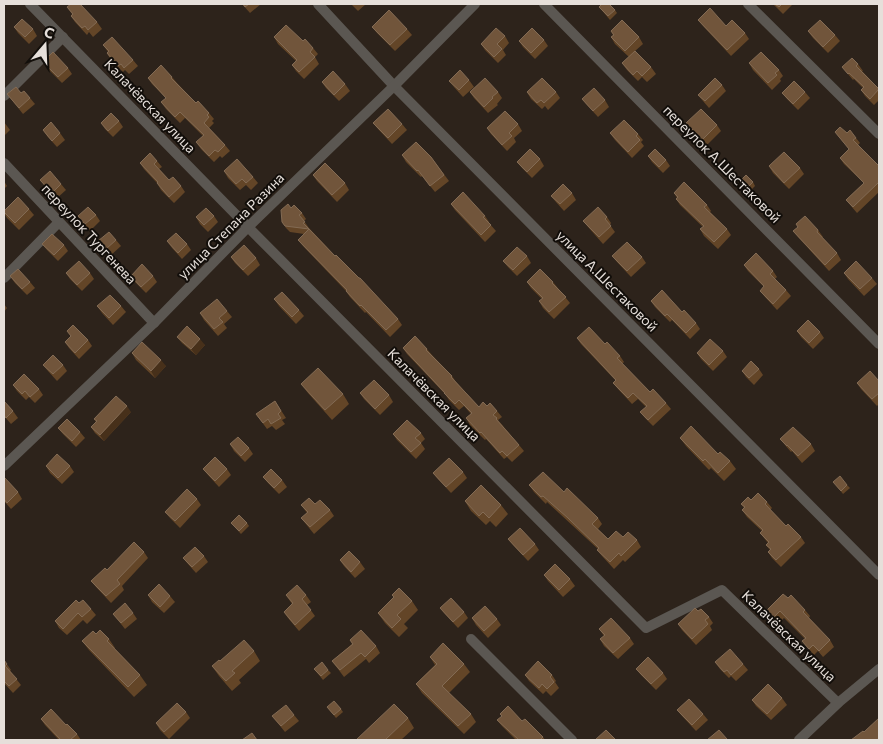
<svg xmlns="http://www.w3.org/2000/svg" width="883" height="744" font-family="Commissioner,sans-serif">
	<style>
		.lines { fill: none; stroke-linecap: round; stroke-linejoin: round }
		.street { stroke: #5b5752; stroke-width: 10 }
		.wall { fill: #634527 }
		.shaded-wall { fill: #47301a }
		.building { fill: #71553b; stroke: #836b54 }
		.labels { text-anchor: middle; stroke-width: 4; stroke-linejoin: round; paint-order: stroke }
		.street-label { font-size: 14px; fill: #e6dfda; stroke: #120e0a }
	</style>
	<rect width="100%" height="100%" fill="#2d231b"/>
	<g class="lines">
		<g class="street">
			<polyline points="30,4 248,227 646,628 722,590 838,703"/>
			<polyline points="318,4 394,86 879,575"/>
			<polyline points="544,4 879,344"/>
			<polyline points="748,4 879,134"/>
			<polyline points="4,96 63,37"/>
			<polyline points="4,163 154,323"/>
			<polyline points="4,278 59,222"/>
			<polyline points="4,466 154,323 248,227 394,86 475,4"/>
			<polyline points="471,639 572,740"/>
			<polyline points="799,740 838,703 879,669"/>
		</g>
	</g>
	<g class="wall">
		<polygon points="242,4 261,4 250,13"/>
		<polygon points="351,4 366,4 358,11"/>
		<polygon points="773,4 793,4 783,14"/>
		<polygon points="67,7 97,22 102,29 93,37 89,32 87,35 75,22 71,16 72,14"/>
		<polygon points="599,7 615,10 617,13 610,20"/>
		<polygon points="698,20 726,26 745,33 749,39 731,56 703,26"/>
		<polygon points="14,27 33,29 37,36 29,44 18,33"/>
		<polygon points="372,27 407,29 412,35 395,51 377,33"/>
		<polygon points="611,31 639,37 643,44 635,51 651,67 656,74 647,82 642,77 638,81 627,70 622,63 629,57 615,44 611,37 613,35"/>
		<polygon points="808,31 835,35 840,41 828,53 813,38"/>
		<polygon points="505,36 509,43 503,50 506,55 498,63 485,50 481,44"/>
		<polygon points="274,37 303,41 313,48 318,54 315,57 319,64 304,79 296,71 292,65 296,61 278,44"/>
		<polygon points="544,40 548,46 535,59 523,47 519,41"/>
		<polygon points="103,45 133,60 138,66 129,74 125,70 123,72 111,60 107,53 108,52"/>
		<polygon points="43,62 68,68 72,74 62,83 47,68"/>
		<polygon points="749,63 779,70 783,76 780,79 781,81 772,90 753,70"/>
		<polygon points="858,64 863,71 862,71 879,89 879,100 874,105 865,96 861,90 863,88 854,79 853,80 842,67"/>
		<polygon points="172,77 177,83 196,103 209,113 214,119 212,121 214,123 209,128 225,145 230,151 222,158 220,156 214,162 201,149 196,142 203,136 185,118 180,123 166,109 161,102 166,98 152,84 148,78"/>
		<polygon points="469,80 474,87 463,97 454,87 449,81"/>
		<polygon points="322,82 345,84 350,91 339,101 326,88"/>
		<polygon points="722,85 726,91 709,108 703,101 698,95"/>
		<polygon points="470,92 498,92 502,98 497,104 498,105 488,113 474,98"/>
		<polygon points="527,92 556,92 560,98 548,110 545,106 542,109 531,99"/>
		<polygon points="805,92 810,98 798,110 787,99 782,93"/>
		<polygon points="7,94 30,98 35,104 23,114"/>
		<polygon points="582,99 605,100 609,107 598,117 587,105"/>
		<polygon points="119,121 123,127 113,137 105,129 101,123"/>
		<polygon points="4,122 10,130 4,136"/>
		<polygon points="373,123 402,124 407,130 392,144 378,129"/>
		<polygon points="686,123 717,125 721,131 706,146 690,130"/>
		<polygon points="518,124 522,131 514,138 516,142 507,151 491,134 487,128"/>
		<polygon points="43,130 60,133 65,140 57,147 47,136"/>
		<polygon points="835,132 847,133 856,138 860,143 858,145 879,166 879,192 857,213 851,206 846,200 864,183 844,164 840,158 849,149"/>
		<polygon points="610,133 638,134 643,140 641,142 644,146 632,158 615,140"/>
		<polygon points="402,155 431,157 449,181 435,192 422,176 421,177 406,162"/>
		<polygon points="648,156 666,160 670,166 663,173 652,162"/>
		<polygon points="540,159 544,166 532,178 522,168 517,162"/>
		<polygon points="157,161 162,167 159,169 169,180 181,186 185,192 174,203 161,190 157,183 144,169 140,163"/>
		<polygon points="769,166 800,168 804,174 789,189 773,173"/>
		<polygon points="224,171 253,177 258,183 251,190 246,185 240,190 228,178"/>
		<polygon points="313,175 345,183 349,190 337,202 317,181"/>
		<polygon points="40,180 61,184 66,190 56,199 45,186"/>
		<polygon points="4,181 7,186 4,189"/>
		<polygon points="739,182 753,182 755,186 748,193"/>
		<polygon points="572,193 576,200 564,211 556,202 551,196"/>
		<polygon points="674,193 707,205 711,211 710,212 727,229 731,235 718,249 704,236 700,229 703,227 680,205 676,199 677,198"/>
		<polygon points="451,204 485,216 489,222 489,223 496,231 485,242 455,210"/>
		<polygon points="291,208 302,213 306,219 304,221 309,228 335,256 398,319 402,325 390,337 366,312 365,313 350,297 346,291 303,246 298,240 304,234 290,232 286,228 282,222"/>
		<polygon points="29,209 34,215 19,230 7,218 4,213"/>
		<polygon points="96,215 100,221 90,231 82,223 78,216"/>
		<polygon points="214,216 218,222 208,232 200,224 196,217"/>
		<polygon points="607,217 611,223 610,225 615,232 603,244 588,227 583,221"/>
		<polygon points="796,224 818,230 823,237 822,237 837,253 841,260 829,271 798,237 793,231 798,227"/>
		<polygon points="116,240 121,246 110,256 103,248 98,241"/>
		<polygon points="167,241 187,244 191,250 182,259 172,248"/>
		<polygon points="42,244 64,245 68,251 58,261 47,250"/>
		<polygon points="527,256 531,263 517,276 508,267 503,261"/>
		<polygon points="612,256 642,257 646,263 631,277 617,262"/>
		<polygon points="231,257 256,258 260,265 248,276 235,263"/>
		<polygon points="744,265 773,271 777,277 775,279 786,290 791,296 777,310 765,297 760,291 764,287 748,271"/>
		<polygon points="66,273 90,273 94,279 82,291 70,279"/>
		<polygon points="844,273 872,278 877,284 864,296 848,279"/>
		<polygon points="10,276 30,282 35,288 27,295 15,283"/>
		<polygon points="131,276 153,276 157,282 146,293 135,282"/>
		<polygon points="527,282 553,282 570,303 554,319 543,308 539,301 542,299 531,288"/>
		<polygon points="274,299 299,310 304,316 296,324 279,306"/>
		<polygon points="651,301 682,312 696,323 700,329 690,339 672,320 670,322 655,307"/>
		<polygon points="4,304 7,308 4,312"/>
		<polygon points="97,306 121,306 126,312 113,325 102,313"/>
		<polygon points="227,311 232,317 224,324 227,328 218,336 204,320 200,313"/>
		<polygon points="67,331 88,340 92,346 79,359 69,348 65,342 71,336"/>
		<polygon points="797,331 820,332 824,338 813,349 801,337"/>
		<polygon points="177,337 205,345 196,355 182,343"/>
		<polygon points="577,338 605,344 620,356 624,362 622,364 650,392 666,403 671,409 653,426 645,418 640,412 646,407 638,399 632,404 618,389 613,383 616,381 581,344"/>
		<polygon points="403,348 427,349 432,355 452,376 456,382 479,407 487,406 497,411 502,417 498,420 519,445 524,451 512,462 507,457 504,459 486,439 485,440 470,425 466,418 471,414 464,406 459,410 449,400 445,394 407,354"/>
		<polygon points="723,351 727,357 713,371 701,359 697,353"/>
		<polygon points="132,353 166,366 155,378 136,360"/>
		<polygon points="43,365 63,365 67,371 57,381 48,371"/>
		<polygon points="759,369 763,375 754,385 746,377 742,371"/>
		<polygon points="879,381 879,404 877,406 861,389 857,383"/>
		<polygon points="301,384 343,394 349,404 332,420 308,393"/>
		<polygon points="13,385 39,389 43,395 35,403 29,397 26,400 17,391"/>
		<polygon points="360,393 389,395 393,402 380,415 364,399"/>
		<polygon points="4,401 13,411 18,418 11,424 4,416"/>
		<polygon points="275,401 286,418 282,420 285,424 276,430 272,426 267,429 256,414"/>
		<polygon points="131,412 104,441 95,433 91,427 96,422 94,419"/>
		<polygon points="58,428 80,432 85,438 76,447 63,434"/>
		<polygon points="421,433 425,439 421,443 425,449 416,459 397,440 393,434"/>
		<polygon points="680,438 718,454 730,461 736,469 724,481 711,468 709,470 686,446"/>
		<polygon points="780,439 811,444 815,451 802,463 792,451 791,452 785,445"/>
		<polygon points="230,444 249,448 253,454 245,462 234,451"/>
		<polygon points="46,466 70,466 74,472 62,484 50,473"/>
		<polygon points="203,469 227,469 231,475 219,487 208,475"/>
		<polygon points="463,472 467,478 451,493 438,479 433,473"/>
		<polygon points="4,477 18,492 22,499 11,509 4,501"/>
		<polygon points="263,477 282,480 287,487 279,494 268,483"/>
		<polygon points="529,485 564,492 598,518 602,524 598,529 608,539 623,537 637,540 641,547 625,562 623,560 614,569 602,556 597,550 598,549 547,502 546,504 534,492"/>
		<polygon points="836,485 847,485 850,488 843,494"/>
		<polygon points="197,499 201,505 180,528 170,518 165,512"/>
		<polygon points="751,500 767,502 772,508 770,510 786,526 801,537 805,543 781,567 772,558 768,552 770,550 766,545 768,543 760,533 762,531 747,517 742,510 744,508 741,504"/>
		<polygon points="465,501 501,505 508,514 496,527 490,521 486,525 471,511"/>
		<polygon points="301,505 330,510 334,516 314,534 301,518 307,513"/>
		<polygon points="231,523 247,523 249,526 241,534"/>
		<polygon points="508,539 535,544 539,550 528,561 513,545"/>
		<polygon points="144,552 148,558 122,586 124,590 111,603 96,587 91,581 107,570"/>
		<polygon points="204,556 208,562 196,573 188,564 183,558"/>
		<polygon points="340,560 360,562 365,569 355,578 344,566"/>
		<polygon points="544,575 570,579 575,586 563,597 548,581"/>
		<polygon points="148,595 170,596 175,602 164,613 152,602"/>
		<polygon points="286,595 306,595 311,602 307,605 315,616 299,631 288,618 284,612 292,604"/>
		<polygon points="392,595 412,601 418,610 404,624 408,628 399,637 385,623 378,613 394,598"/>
		<polygon points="788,598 805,610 810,616 809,618 830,640 834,647 823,657 818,651 814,655 802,641 805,639 784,618 779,623 771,616 767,610"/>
		<polygon points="79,603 91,609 96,615 87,624 83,620 67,635 59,628 55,621"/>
		<polygon points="440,608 464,612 468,618 458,628 445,614"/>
		<polygon points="698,611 709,617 713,623 710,626 712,630 696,645 682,630 678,624"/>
		<polygon points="133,613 137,619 125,629 113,614"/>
		<polygon points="472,618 497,619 501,625 488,638 476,625"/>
		<polygon points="599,629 630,638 634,644 618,659 604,646 600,639 604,636"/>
		<polygon points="96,634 109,639 115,648 115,649 140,675 147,685 134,697 89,650 82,641"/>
		<polygon points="350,640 376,646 380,653 369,663 366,659 344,677 332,661 352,644"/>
		<polygon points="254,651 260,661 239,680 241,683 232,691 219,676 212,666 220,661"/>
		<polygon points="430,657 464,664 470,672 449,693 471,714 476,722 464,734 422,693 416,684 435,665"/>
		<polygon points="4,660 11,670 10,671 21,685 13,693 4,683"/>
		<polygon points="715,662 743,664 748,670 736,681 731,676 729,678 720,669"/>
		<polygon points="314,669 328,670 331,673 323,680"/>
		<polygon points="636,669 663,673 667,679 656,690 641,675"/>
		<polygon points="525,675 552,675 556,681 555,682 559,688 551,696 546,691 543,694 529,681"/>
		<polygon points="782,698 787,705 771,720 756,706 752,700"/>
		<polygon points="327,707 341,709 343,712 336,718"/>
		<polygon points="677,710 703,714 708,720 696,731 682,716"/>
		<polygon points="186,712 190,718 169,739 160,730 156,723"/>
		<polygon points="294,715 299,721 285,732 272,716"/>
		<polygon points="408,718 414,728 401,740 356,740"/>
		<polygon points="41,719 66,725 77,734 81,740 59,740 45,725"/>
		<polygon points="497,720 522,721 543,737 545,740 516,740 502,726"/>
	</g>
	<g class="shaded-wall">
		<polygon points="200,339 205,345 196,355 191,349"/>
		<polygon points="161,360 166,366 155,378 151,371"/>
		<polygon points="127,406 131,412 104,441 100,435"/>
	</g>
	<g class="building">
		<polygon points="71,4 80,4 97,22 88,30 85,26 82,28 71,16 73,14 67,7"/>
		<polygon points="243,4 249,4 245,7"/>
		<polygon points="602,4 609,4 615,10 608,16 599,7"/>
		<polygon points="775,4 782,4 779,7"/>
		<polygon points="710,8 726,26 732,20 745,33 727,50 698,20"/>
		<polygon points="389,10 407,29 390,45 372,27"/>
		<polygon points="22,19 33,29 25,37 14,27"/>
		<polygon points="622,20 639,37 625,51 611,37 614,35 611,31"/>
		<polygon points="820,20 835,35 823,47 808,31"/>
		<polygon points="286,25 303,41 305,39 313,48 310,52 315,57 299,72 292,65 297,60 274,37"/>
		<polygon points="496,28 505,36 497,44 502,49 494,57 481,44"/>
		<polygon points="532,28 544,40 531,53 519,41"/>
		<polygon points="112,37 133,60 124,68 121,64 118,66 107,53 109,51 103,45"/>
		<polygon points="635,51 651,67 642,76 637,71 633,75 622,63"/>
		<polygon points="53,52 68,68 58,77 43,62"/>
		<polygon points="761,52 779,70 775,73 777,75 768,83 749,63"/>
		<polygon points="852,58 858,64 856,66 879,89 870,99 861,90 864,87 849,73 848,74 842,67"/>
		<polygon points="161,65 172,77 171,78 196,103 198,101 209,113 207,115 209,117 204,123 225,145 218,152 215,150 209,156 196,142 204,135 180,112 175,117 161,102 166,98 148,78"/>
		<polygon points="460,70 469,80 459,90 449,81"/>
		<polygon points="333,71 345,84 334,95 322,82"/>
		<polygon points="485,78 498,92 492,97 493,98 484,107 470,92"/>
		<polygon points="542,78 556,92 544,103 541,100 537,103 527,92"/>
		<polygon points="715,78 722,85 705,101 698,95"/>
		<polygon points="794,81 805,92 793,104 782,93"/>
		<polygon points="16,87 21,93 24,91 30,98 19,108 7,94"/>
		<polygon points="594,88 605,100 593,111 582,99"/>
		<polygon points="388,109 402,124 388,138 373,123"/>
		<polygon points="701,109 717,125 702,140 686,123"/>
		<polygon points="505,111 518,124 509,133 512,136 502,145 487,128"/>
		<polygon points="111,113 119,121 108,131 101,123"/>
		<polygon points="624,120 638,134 636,136 640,140 628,152 610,133"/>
		<polygon points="51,122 60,133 52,141 43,130"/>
		<polygon points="840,127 847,133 850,130 856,138 853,140 879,166 879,182 853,207 846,200 864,183 840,158 849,149 835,132"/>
		<polygon points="416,142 431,157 444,175 430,186 418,170 417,171 402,155"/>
		<polygon points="530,149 540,159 527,172 517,162"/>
		<polygon points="655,149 666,160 659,167 648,156"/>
		<polygon points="784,152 800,168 784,183 769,166"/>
		<polygon points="150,153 157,161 154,164 169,180 173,177 181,186 169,197 157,183 158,182 140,163"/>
		<polygon points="237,159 253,177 246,183 242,179 236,184 224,171"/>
		<polygon points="325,163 345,183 332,195 313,175"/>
		<polygon points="50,171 61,184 52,193 40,180"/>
		<polygon points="746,175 753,182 746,189 739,182"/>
		<polygon points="684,182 707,205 704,207 727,229 714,242 700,229 704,226 676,199 678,197 674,193"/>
		<polygon points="563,184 572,193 560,204 551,196"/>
		<polygon points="463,192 485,216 483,217 491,225 481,235 451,204"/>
		<polygon points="18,197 29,209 15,223 4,212 4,211"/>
		<polygon points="288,204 291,208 294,205 302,213 299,215 305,222 303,223 309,229 285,226 282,222 281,210"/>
		<polygon points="88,207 96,215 85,224 78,216"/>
		<polygon points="598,207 607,217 605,219 611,226 599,237 583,221"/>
		<polygon points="206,208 214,216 204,225 196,217"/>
		<polygon points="805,216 818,230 817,232 837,253 825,265 793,231 798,227 796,224"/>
		<polygon points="309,229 335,256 336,255 359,278 360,278 398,319 386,330 361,305 360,306 346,291 347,290 298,240"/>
		<polygon points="109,232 116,240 106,249 98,241"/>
		<polygon points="176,233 187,244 178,253 167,241"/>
		<polygon points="52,234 64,245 54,255 42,244"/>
		<polygon points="627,242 642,257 627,271 612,256"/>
		<polygon points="244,245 256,258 243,270 231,257"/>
		<polygon points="517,247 527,256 513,270 503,261"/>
		<polygon points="756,253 773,271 770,274 786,290 773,304 760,291 764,286 744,265"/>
		<polygon points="79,261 90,273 77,285 66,273"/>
		<polygon points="856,261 872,278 860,289 844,273"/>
		<polygon points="142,264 153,276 141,287 131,276"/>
		<polygon points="18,269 30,282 22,289 10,276"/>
		<polygon points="540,269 553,282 552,283 566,297 549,312 539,301 543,298 527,282"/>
		<polygon points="662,290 682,312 684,310 696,323 686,333 667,314 665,316 651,301"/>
		<polygon points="282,292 299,310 292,317 274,299"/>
		<polygon points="110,295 121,306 109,318 97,306"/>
		<polygon points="217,299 227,311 219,318 223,322 214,329 200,313"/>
		<polygon points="808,320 820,332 809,343 797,331"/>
		<polygon points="73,325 88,340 75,353 65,342 71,336 67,331"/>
		<polygon points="187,326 200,339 191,349 177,337"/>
		<polygon points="589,327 605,344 607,342 620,356 617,358 650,392 653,389 666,403 648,420 640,412 647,406 633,393 628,398 613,383 616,380 577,338"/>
		<polygon points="415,336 427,349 426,350 452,376 451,377 479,407 483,402 487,406 490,403 497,411 493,415 497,418 496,419 519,445 507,456 502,451 500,453 481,432 480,433 466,418 472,413 459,400 455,404 444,393 445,393 403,348"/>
		<polygon points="710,339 723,351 709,365 697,353"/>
		<polygon points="142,342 161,360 151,371 132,353"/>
		<polygon points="53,355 63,365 53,374 43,365"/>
		<polygon points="751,361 759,369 749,378 742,371"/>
		<polygon points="318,368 343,394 325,410 301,384"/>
		<polygon points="870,371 879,381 879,393 872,399 857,383"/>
		<polygon points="24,374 39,389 30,397 25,391 22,394 13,385"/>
		<polygon points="374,380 389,395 375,409 360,393"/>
		<polygon points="116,396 127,406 100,435 91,427 97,421 94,419"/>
		<polygon points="4,401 13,411 6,418 4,415"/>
		<polygon points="275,401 281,411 278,414 281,418 271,424 268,419 263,423 256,414"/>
		<polygon points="67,419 80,432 72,441 58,428"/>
		<polygon points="407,420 421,433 415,438 421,443 411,452 393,434"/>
		<polygon points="691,426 718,454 720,452 730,461 718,473 705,459 703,461 680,438"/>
		<polygon points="793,427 811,444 798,456 787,445 787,446 780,439"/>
		<polygon points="238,437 249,448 241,456 230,444"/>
		<polygon points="57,454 70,466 58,478 46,466"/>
		<polygon points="215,457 227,469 215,481 203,469"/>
		<polygon points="449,458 463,472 446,487 433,473"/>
		<polygon points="271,469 282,480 274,488 263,477"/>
		<polygon points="543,472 564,492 567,488 598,518 592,524 608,539 616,531 623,537 628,532 637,540 621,556 619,553 610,562 597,550 599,548 568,518 543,496 541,497 529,485"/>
		<polygon points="840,476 847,485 841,491 833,482"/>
		<polygon points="4,477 18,492 7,503 4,499"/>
		<polygon points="481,485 501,505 489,518 483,512 479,516 465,501"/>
		<polygon points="187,489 197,499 175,521 165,512"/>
		<polygon points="758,493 767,502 765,504 786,526 788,524 801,537 776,560 768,552 771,549 766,545 769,542 760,533 763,530 742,510 745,507 741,504 748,497 751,500"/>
		<polygon points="309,498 315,504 320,500 330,510 310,527 301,518 308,512 301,505"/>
		<polygon points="239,515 247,523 239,531 231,523"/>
		<polygon points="520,528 535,544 523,555 508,539"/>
		<polygon points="134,542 144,552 117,580 120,584 106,596 91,581 105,568 107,570"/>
		<polygon points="195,547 204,556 192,567 183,558"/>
		<polygon points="349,551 360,562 351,572 340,560"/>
		<polygon points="555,564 570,579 559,590 544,575"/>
		<polygon points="159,584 170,596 160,607 148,595"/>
		<polygon points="297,585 306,595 302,599 311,610 295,625 284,612 293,603 286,595"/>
		<polygon points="399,588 412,601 397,615 401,619 392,628 378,613 394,597 392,595"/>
		<polygon points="783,594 788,598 791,595 805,610 803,612 830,640 819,651 813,645 809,649 802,641 806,638 780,611 774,617 767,610"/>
		<polygon points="451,598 464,612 453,622 440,608"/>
		<polygon points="76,600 79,603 83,600 91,609 82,617 78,613 63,629 55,621"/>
		<polygon points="125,603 133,613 121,623 113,614"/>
		<polygon points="485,606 497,619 484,631 472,618"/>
		<polygon points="695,608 698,611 701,609 709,617 705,620 708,624 692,639 678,624"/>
		<polygon points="611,618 630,638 613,653 600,639 605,635 599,629"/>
		<polygon points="100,630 109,639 107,641 140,675 128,687 82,641 93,631 96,634"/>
		<polygon points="361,630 376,646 365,657 361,653 340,670 332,661 353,644 350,640"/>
		<polygon points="244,640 254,651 232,671 235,673 226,681 212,666 219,660 220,661"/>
		<polygon points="443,643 464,664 442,686 471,714 458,726 416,684 437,664 430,657"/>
		<polygon points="730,649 743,664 731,675 727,670 724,672 715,662"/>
		<polygon points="648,657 663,673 651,684 636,669"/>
		<polygon points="4,660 7,664 5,666 17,679 9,686 4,681"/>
		<polygon points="538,661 552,675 550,677 554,682 547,689 542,684 539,688 525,675"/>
		<polygon points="322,662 328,670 321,676 314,669"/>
		<polygon points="768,684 782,698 767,714 752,700"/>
		<polygon points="689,699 703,714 692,725 677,710"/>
		<polygon points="334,701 341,709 334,715 327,707"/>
		<polygon points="177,703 186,712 164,732 156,723"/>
		<polygon points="394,704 408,718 385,740 356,740"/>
		<polygon points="286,705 294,715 281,726 272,716"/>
		<polygon points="508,706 522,721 525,719 543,737 540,740 519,740 497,720 502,716 500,714"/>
		<polygon points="51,709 66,725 67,724 77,734 70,740 61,740 41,719"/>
		<polygon points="879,718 879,740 877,739 876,740 851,740 863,731 864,732"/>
		<polygon points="606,730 616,740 595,740"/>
		<polygon points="719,730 727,739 725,740 707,740"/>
		<polygon points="252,733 257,740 242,740"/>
	</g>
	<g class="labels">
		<g class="street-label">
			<text transform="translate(150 106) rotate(46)" y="5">Калачёвская улица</text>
			<text transform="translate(722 164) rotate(45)" y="5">переулок А.Шестаковой</text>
			<text transform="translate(231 226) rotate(-45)" y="5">улица Степана Разина</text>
			<text transform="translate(89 234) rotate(47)" y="5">переулок Тургенева</text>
			<text transform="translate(607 281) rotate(45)" y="5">улица А.Шестаковой</text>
			<text transform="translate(434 395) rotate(45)" y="5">Калачёвская улица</text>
			<text transform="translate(789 636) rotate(44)" y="5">Калачёвская улица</text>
		</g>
	</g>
	<rect width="883" height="744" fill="none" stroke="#e6dfda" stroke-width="10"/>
	<g transform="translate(45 45) rotate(19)" stroke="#120e0a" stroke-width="4" paint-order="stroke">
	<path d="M0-4L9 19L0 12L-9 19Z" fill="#e6dfda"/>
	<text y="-8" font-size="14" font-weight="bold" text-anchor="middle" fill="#e6dfda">С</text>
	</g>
</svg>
